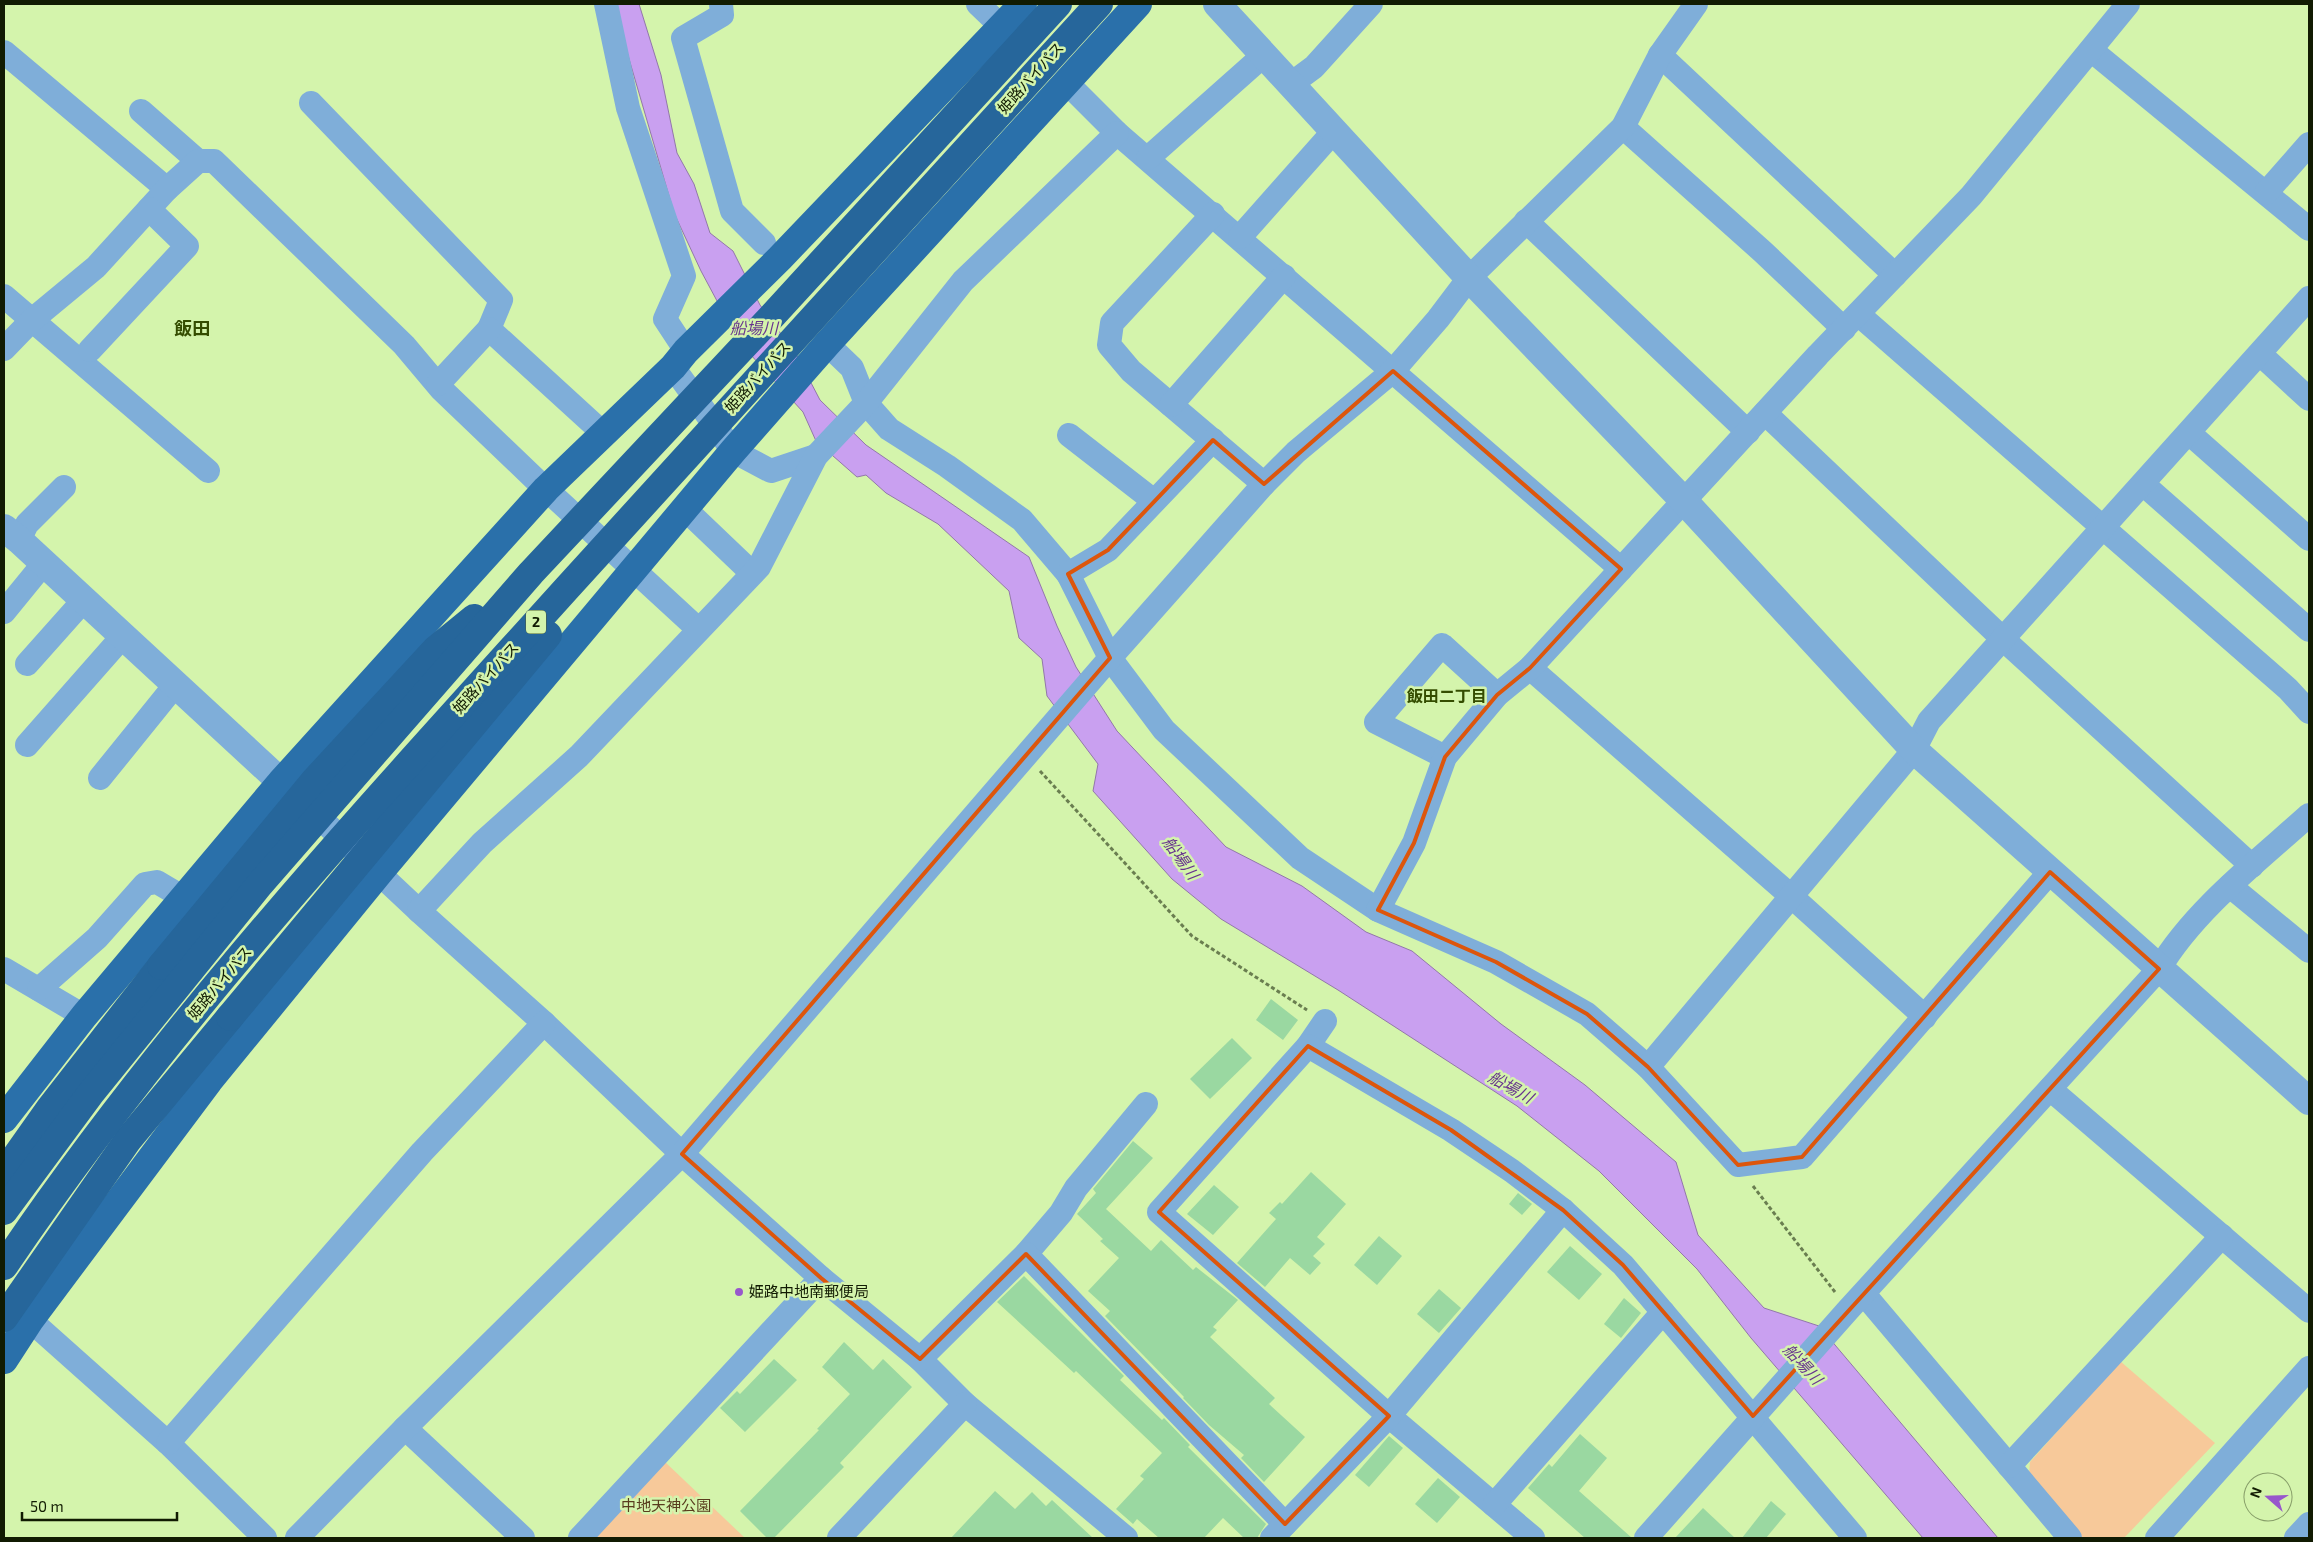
<svg xmlns="http://www.w3.org/2000/svg" width="2313" height="1542" font-family="'Exo 2','Noto Sans JP',sans-serif">
	<style>
		.green { fill: #f7c99a }
		.water { fill: #c9a0f0; stroke: #9278a9 }
		.building { fill: #9ad8a1 }
		.lines { fill: none; stroke-linecap: round; stroke-linejoin: round }
		.path { stroke: #6a7e50; stroke-width: 3; stroke-dasharray: 4 2.5; stroke-linecap: butt }
		.minor { stroke: #7faed9; stroke-width: 24 }
		.tertiary { stroke: #7faed9; stroke-width: 28 }
		.trunk { stroke: #2a70aa; stroke-width: 28 }
		.motorway { stroke: #26669b; stroke-width: 28 }
		.motorway-bridge { stroke: #26669b; stroke-width: 28 }
		.marked { fill: none; stroke: #dd560c; stroke-width: 4; stroke-linejoin: round }
		.poi-dot { fill: #9857cc; stroke: #d4f4ac; stroke-width: 2 }
		.labels { text-anchor: middle; stroke-width: 5; stroke-linejoin: round; paint-order: stroke }
		.shield { fill: #d4f4ac; stroke: #4c5c35; stroke-width: 1 }
		.shield-label { font-size: 14px; font-weight: bold; fill: #111b02 }
		.street-label { font-size: 15px; fill: #111b02; stroke: #d4f4ac }
		.poi-label { font-size: 15px; fill: #111b02; stroke: #d4f4ac; text-anchor: start }
		.park-label { font-size: 15px; fill: #593d1e; stroke: #d4f4ac }
		.water-label { font-size: 16px; font-style: italic; fill: #67338e; stroke: #d4f4ac }
		.neighbourhood-label { font-size: 16px; font-weight: bold; fill: #344c00; stroke: #d4f4ac }
		.quarter-label { font-size: 18px; font-weight: bold; fill: #344c00; stroke: #d4f4ac }
	</style>
	<rect width="100%" height="100%" fill="#d4f4ac"/>
	<g class="green">
		<polygon points="2120,1361 2215,1443 2124,1538 2081,1538 2029,1474 2030,1462"/>
		<polygon points="664,1461 745,1538 593,1538"/>
	</g>
	<polygon class="water" points="613,4 639,4 661,75 677,153 694,184 710,233 733,251 760,305 797,356 820,400 866,445 1029,557 1057,626 1076,667 1117,731 1226,847 1302,886 1366,932 1412,951 1501,1024 1585,1085 1676,1162 1698,1235 1764,1308 1819,1326 1998,1538 1923,1538 1751,1338 1697,1269 1599,1171 1517,1106 1338,990 1221,919 1172,879 1093,791 1098,764 1047,696 1042,659 1019,638 1009,591 938,524 886,493 866,475 857,477 816,441 803,412 739,342 701,271 674,213"/>
	<g class="building">
		<polygon points="1271,999 1298,1020 1283,1040 1256,1020"/>
		<polygon points="1232,1038 1252,1058 1210,1099 1190,1079"/>
		<polygon points="1133,1141 1153,1158 1106,1209 1151,1251 1161,1240 1193,1270 1196,1267 1238,1300 1213,1327 1217,1330 1210,1337 1275,1398 1269,1404 1305,1437 1264,1482 1241,1458 1244,1455 1209,1425 1183,1398 1184,1397 1105,1316 1110,1311 1088,1291 1119,1258 1100,1241 1103,1239 1077,1214 1096,1193 1093,1189"/>
		<polygon points="1311,1172 1346,1204 1317,1237 1325,1244 1313,1256 1321,1263 1310,1275 1290,1258 1265,1287 1237,1263 1276,1219 1269,1213 1280,1202 1282,1204"/>
		<polygon points="1214,1185 1239,1207 1213,1235 1187,1214"/>
		<polygon points="1518,1193 1532,1204 1522,1215 1509,1204"/>
		<polygon points="1379,1236 1402,1256 1377,1285 1354,1265"/>
		<polygon points="1570,1246 1602,1274 1579,1300 1547,1272"/>
		<polygon points="1024,1276 1124,1376 1120,1380 1162,1420 1164,1418 1190,1445 1188,1447 1266,1524 1257,1538 1244,1538 1223,1518 1204,1538 1159,1538 1137,1519 1133,1524 1116,1509 1144,1479 1140,1476 1162,1453 1076,1371 1074,1373 997,1302"/>
		<polygon points="1439,1289 1461,1308 1439,1333 1417,1314"/>
		<polygon points="1624,1298 1641,1313 1621,1338 1604,1324"/>
		<polygon points="844,1342 873,1370 883,1359 912,1387 840,1463 844,1467 774,1538 767,1538 740,1511 819,1430 817,1429 850,1394 822,1367"/>
		<polygon points="774,1359 797,1380 745,1432 720,1408 737,1391 740,1394"/>
		<polygon points="1580,1434 1607,1458 1579,1491 1632,1538 1585,1538 1528,1488 1549,1464 1552,1467"/>
		<polygon points="1389,1436 1403,1448 1369,1487 1355,1475"/>
		<polygon points="1438,1478 1460,1497 1437,1523 1415,1504"/>
		<polygon points="995,1491 1015,1509 1032,1492 1046,1506 1052,1500 1093,1538 951,1538"/>
		<polygon points="1771,1501 1786,1514 1766,1538 1742,1538"/>
		<polygon points="1703,1508 1735,1538 1675,1538"/>
	</g>
	<g class="lines">
		<g class="path">
			<polyline points="1040,771 1192,936 1307,1010"/>
			<polyline points="1753,1186 1835,1292"/>
		</g>
		<g class="minor">
			<polyline points="606,4 628,108 684,276 665,319 686,351"/>
			<polyline points="721,4 722,15 683,38 732,211 764,243"/>
			<polyline points="978,4 1002,27"/>
			<polyline points="2091,50 2309,229"/>
			<polyline points="4,52 167,189"/>
			<polyline points="1660,55 1895,275"/>
			<polyline points="1067,83 1117,133 1621,569"/>
			<polyline points="1291,84 1314,67 1371,4"/>
			<polyline points="311,103 501,300 489,329 603,433"/>
			<polyline points="141,111 198,161"/>
			<polyline points="1623,127 1763,252 1844,329"/>
			<polyline points="1148,158 1264,55"/>
			<polyline points="2266,193 2309,144"/>
			<polyline points="1213,214 1112,323 1109,345 1131,371 1264,484"/>
			<polyline points="1526,221 1748,432"/>
			<polyline points="1240,237 1334,131"/>
			<polyline points="4,296 208,471"/>
			<polyline points="1858,314 2288,689 2309,712"/>
			<polyline points="827,344 852,368 866,403 889,429 947,466 1022,520 1068,574 1110,658 1164,730 1300,858 1378,910 1496,962 1587,1014 1648,1067 1738,1165 1802,1157 2050,872"/>
			<polyline points="4,349 32,320 96,267 167,189 198,161 214,161 404,345 441,389 536,480 698,629"/>
			<polyline points="90,350 187,246 149,209"/>
			<polyline points="2260,354 2309,399"/>
			<polyline points="673,367 733,451 771,471 816,456"/>
			<polyline points="438,384 489,329"/>
			<polyline points="1171,405 1284,276"/>
			<polyline points="1765,413 2003,639 2252,866"/>
			<polyline points="2189,433 2309,539"/>
			<polyline points="1069,435 1154,501"/>
			<polyline points="2143,484 2309,630"/>
			<polyline points="685,509 752,573"/>
			<polyline points="19,540 27,524 64,487"/>
			<polyline points="1068,574 1108,550 1213,440"/>
			<polyline points="4,612 44,563"/>
			<polyline points="27,664 84,600"/>
			<polyline points="1530,668 1791,896 1925,1017"/>
			<polyline points="27,745 123,636"/>
			<polyline points="1445,757 1376,722 1442,645 1497,695"/>
			<polyline points="100,778 176,684"/>
			<polyline points="305,804 419,911 544,1023 682,1154 821,1278 920,1359 965,1404 1126,1538"/>
			<polyline points="2230,886 2309,951"/>
			<polyline points="1378,910 1414,843 1445,757 1497,695 1530,668 1818,355 1971,196 2128,4"/>
			<polyline points="419,911 482,843 579,756 759,567 816,456 866,403 963,281 1117,133"/>
			<polyline points="4,969 84,1016"/>
			<polyline points="39,989 97,938 145,884 157,882 184,898"/>
			<polyline points="1325,1021 1308,1046 1159,1212 1389,1416 1533,1538"/>
			<polyline points="1308,1046 1451,1130 1512,1171 1563,1210 1623,1265 1855,1538"/>
			<polyline points="1648,1067 1914,750 1929,721 2309,298"/>
			<polyline points="2050,1089 2309,1311"/>
			<polyline points="1026,1254 1061,1213 1076,1188 1146,1104"/>
			<polyline points="1864,1294 2070,1538"/>
			<polyline points="30,1320 168,1443 265,1538"/>
			<polyline points="920,1359 1026,1254 1285,1524"/>
			<polyline points="405,1428 523,1538"/>
			<polyline points="168,1443 422,1152 544,1023"/>
			<polyline points="2009,1466 2222,1236"/>
			<polyline points="1494,1505 1663,1312"/>
			<polyline points="297,1538 405,1428 682,1154 1110,658 1264,484 1296,452 1393,371 1438,319 1469,278 1623,127 1660,55 1696,4"/>
			<polyline points="580,1538 821,1278"/>
			<polyline points="839,1538 965,1404"/>
			<polyline points="1272,1538 1389,1416 1563,1210"/>
			<path d="M1646 1538 1848 1310 2159 969C2194 910 2258 861 2309 815"/>
			<polyline points="2157,1538 2309,1368"/>
			<polyline points="2296,1538 2309,1524"/>
		</g>
		<g class="tertiary">
			<polyline points="1217,4 1469,278 1685,502 1914,750 2309,1101"/>
			<polyline points="4,528 19,540 281,782"/>
		</g>
		<g class="trunk">
			<polyline points="4,1119 84,1016 281,782 546,489 673,367 686,351 780,258 1023,4"/>
			<polyline points="4,1360 30,1320 209,1081 379,873 733,451 827,344 1138,4"/>
		</g>
		<g class="motorway">
			<polyline points="4,1173 50,1108 161,966"/>
			<polyline points="4,1318 128,1140 230,1017"/>
		</g>
		<g class="motorway-bridge">
			<polyline points="161,966 315,780 436,649 474,618"/>
			<polyline points="230,1017 548,635"/>
			<polyline points="4,1211 91,1093 260,884 531,573 774,314 1058,4"/>
			<path d="M4 1266C153 1045 333 847 511 650 706 434 902 219 1099 4"/>
		</g>
	</g>
	<path class="marked" d="M1393 371 1621 569 1530 668 1497 695 1445 757 1414 843 1378 910 1496 962 1587 1014 1648 1067 1738 1165 1802 1157 2050 872 2159 969 1753 1416 1623 1265 1563 1210 1451 1130 1308 1046 1159 1212 1389 1416 1285 1524 1026 1254 920 1359 821 1278 682 1154 1110 658 1068 574 1108 550 1213 440 1264 484Z"/>
	<circle class="poi-dot" cx="739" cy="1292" r="5"/>
	<g class="labels">
		<rect class="shield" x="526" y="610.5" width="20" height="23" rx="4"/>
		<g class="shield-label">
			<text x="536" y="627">2</text>
		</g>
		<g class="street-label">
			<text transform="translate(1031 78) rotate(-48)" y="5">姫路バイパス</text>
			<text transform="translate(758 377) rotate(-48)" y="5">姫路バイパス</text>
			<text transform="translate(486 678) rotate(-48)" y="5">姫路バイパス</text>
			<text transform="translate(220 983) rotate(-50)" y="5">姫路バイパス</text>
		</g>
		<g class="poi-label">
			<text x="749" y="1297">姫路中地南郵便局</text>
		</g>
		<g class="park-label">
			<text x="666" y="1511">中地天神公園</text>
		</g>
		<g class="water-label">
			<text x="754" y="334">船場川</text>
			<text transform="translate(1181 858) rotate(54)" y="6">船場川</text>
			<text transform="translate(1511 1087) rotate(29)" y="6">船場川</text>
			<text transform="translate(1803 1364) rotate(47)" y="6">船場川</text>
		</g>
		<g class="neighbourhood-label">
			<text x="1447" y="702">飯田二丁目</text>
		</g>
		<g class="quarter-label">
			<text x="192" y="335">飯田</text>
		</g>
	</g>
	<rect width="2313" height="1542" fill="none" stroke="#111b02" stroke-width="10"/>
	<g transform="translate(2268 1497) rotate(290)"><circle r="24" fill="#d4f4ac" stroke="#869d68"/>
	<path d="M0-4L9 19L0 12L-9 19Z" fill="#9857cc"/>
	<text y="-8" font-size="14" font-weight="bold" text-anchor="middle" fill="#111b02">N</text>
	</g>
	<path d="M22 1512v8h155v-8" fill="none" stroke="#111b02" stroke-width="2.5"/>
	<text x="30" y="1512" font-size="15" fill="#111b02" stroke="#d4f4ac" stroke-width="4" paint-order="stroke">50 m</text>
</svg>
